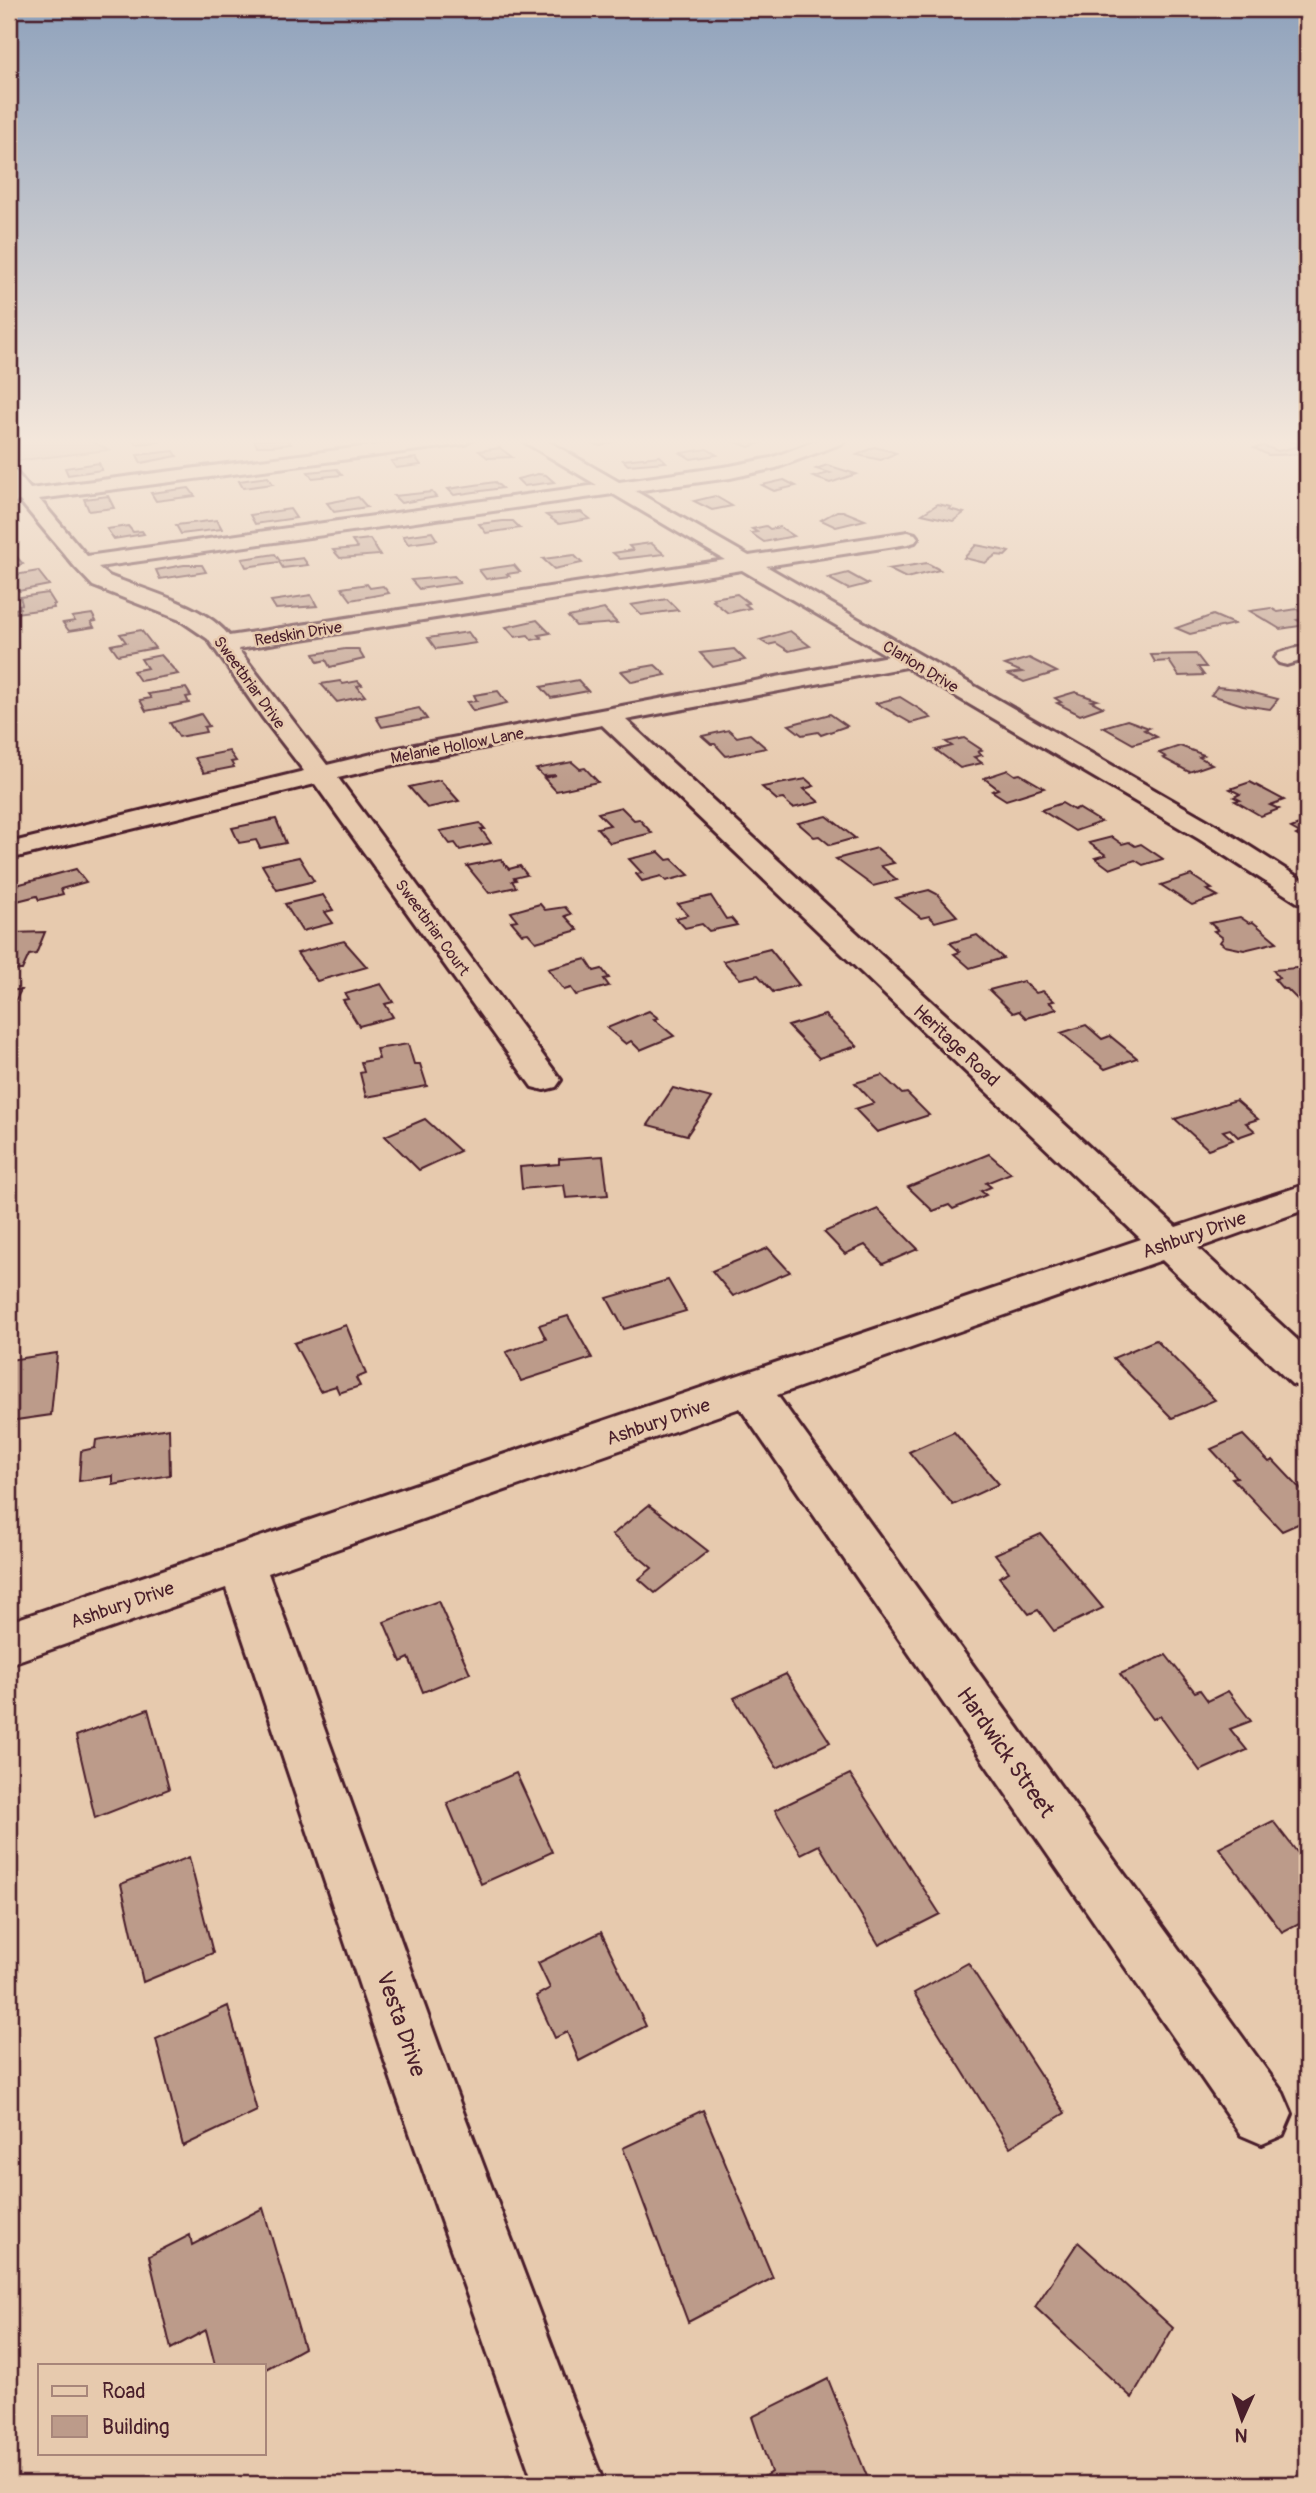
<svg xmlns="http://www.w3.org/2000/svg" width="1316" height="2493" font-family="Pangolin,sans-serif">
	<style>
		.green { fill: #ceae99; stroke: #8c6662; stroke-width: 2 }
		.building { fill: #bc9b8a; stroke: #4a1f2b; stroke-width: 2 }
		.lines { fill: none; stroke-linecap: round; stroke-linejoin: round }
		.minor-casing { stroke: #4a1f2b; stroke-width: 6 }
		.minor { fill: #e7caae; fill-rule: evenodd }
		.labels { text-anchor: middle; stroke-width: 5; stroke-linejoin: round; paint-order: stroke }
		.far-street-label { font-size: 16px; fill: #4a1f2b; stroke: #e7caae }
		.street-label { font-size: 19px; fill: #4a1f2b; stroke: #e7caae }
		.near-street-label { font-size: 23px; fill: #4a1f2b; stroke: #e7caae }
	</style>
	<rect width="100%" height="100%" fill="#e7caae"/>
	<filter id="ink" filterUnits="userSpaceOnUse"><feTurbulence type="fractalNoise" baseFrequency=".0143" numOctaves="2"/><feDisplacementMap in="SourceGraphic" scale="14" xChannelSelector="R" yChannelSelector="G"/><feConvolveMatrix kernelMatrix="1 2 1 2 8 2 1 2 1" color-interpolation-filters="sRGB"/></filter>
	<g filter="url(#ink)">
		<polygon class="green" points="9,439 87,439 109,450 14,461 9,460"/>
		<g class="building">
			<polygon points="130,439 159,439 160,442 137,444"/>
			<polygon points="287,439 291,444 272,446 257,446 254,440"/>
			<polygon points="591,439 621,439 601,446 584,441"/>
			<polygon points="742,439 766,439 769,440 749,447 733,441"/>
			<polygon points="1285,439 1307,440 1307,454 1268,455 1254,448 1264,446 1278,451 1303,445"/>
			<polygon points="874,447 890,451 896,453 881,460 857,455"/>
			<polygon points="500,448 512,457 488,458 479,451"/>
			<polygon points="707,449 717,455 691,459 681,453"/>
			<polygon points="174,451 177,456 141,463 137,455"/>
			<polygon points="660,456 666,462 628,465 623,460"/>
			<polygon points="416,458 421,465 396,468 391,461"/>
			<polygon points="99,463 102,470 68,475 65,468"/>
			<polygon points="827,465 856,474 830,483 813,477 830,473 816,469"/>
			<polygon points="337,469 342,475 312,478 308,472"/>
			<polygon points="538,474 546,475 554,482 524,486 517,479"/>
			<polygon points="268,477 273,484 243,488 239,481"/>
			<polygon points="784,480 796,486 774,491 762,485"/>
			<polygon points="495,482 502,488 454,495 448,489"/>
			<polygon points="189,488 195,496 156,501 151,493"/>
			<polygon points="432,492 436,497 401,503 394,496"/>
			<polygon points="108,496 114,508 89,511 84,499"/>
			<polygon points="715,496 732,506 712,510 694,501"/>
			<polygon points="358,497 367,507 334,512 327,503"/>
			<polygon points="938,504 951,507 949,509 964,513 953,521 922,514"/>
			<polygon points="290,509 296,518 255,524 250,515"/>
			<polygon points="837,511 843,511 865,520 836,527 821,520"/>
			<polygon points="581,512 590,519 559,524 546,515"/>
			<polygon points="217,520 222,529 181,534 176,525"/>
			<polygon points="503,521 513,521 520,528 486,533 479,524"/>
			<polygon points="128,526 133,532 142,531 144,534 114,539 107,529"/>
			<polygon points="766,526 770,529 780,527 794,536 764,542 751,533 757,532 752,529"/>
			<polygon points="432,532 437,540 408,544 403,536"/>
			<polygon points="370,539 380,555 340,558 333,550 357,548 352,541"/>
			<polygon points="651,543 664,554 620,559 613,553 633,550 629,546"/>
			<polygon points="976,545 1002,550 1009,552 1005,556 996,555 985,563 964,558"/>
			<polygon points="13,553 23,564 9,567 9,554"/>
			<polygon points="275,554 280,561 303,558 308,565 283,568 279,562 246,567 242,559"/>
			<polygon points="574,555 582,563 554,569 543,559"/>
			<polygon points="927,563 940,570 906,578 888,569"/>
			<polygon points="184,565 202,565 206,572 160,579 156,570"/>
			<polygon points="514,565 520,572 507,574 509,576 486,579 479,570"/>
			<polygon points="38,571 49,585 19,591 9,579 9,576"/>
			<polygon points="848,573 868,584 848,589 828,578"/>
			<polygon points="454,576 460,583 419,589 411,580"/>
			<polygon points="367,584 370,588 383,586 389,593 351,600 342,588"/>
			<polygon points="48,593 55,604 53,605 54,608 16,613 15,609 20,608 19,605 22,604 20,597"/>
			<polygon points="737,594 749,603 745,604 750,608 728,613 713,601 715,600 713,598"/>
			<polygon points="311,595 317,606 276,609 271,601"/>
			<polygon points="667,599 678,610 641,615 631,605"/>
			<polygon points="1271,608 1278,612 1297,609 1307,615 1307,618 1297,620 1306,625 1280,629 1250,611"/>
			<polygon points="604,609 617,623 576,626 568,617"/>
			<polygon points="92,614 96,621 91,622 94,627 69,631 63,623 75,621 72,617"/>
			<polygon points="1213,615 1234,624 1190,634 1176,628"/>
			<polygon points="537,620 550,633 539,635 542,638 532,640 528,635 515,637 506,627"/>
			<polygon points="141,630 155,648 118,655 111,645 126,642 120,634"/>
			<polygon points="790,631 810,646 789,651 776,643 768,645 760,640"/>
			<polygon points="468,632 476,643 436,649 428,638"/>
			<polygon points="345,649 358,649 364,659 330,667 326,660 318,662 314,654"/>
			<polygon points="734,649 745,660 713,667 700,653"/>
			<polygon points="1196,654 1206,667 1198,667 1204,675 1179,676 1169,661 1155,662 1151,655"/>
			<polygon points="161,655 178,674 140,681 133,671 147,668 141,659"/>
			<polygon points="1029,658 1057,672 1024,682 1008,674 1022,672 1005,665"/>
			<polygon points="655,665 666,675 632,682 621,671"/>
			<polygon points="578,680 588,691 551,698 541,687"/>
			<polygon points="340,681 343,684 358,681 362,685 357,686 365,696 337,702 321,684"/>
			<polygon points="1217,687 1238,689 1278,699 1270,709 1243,705 1211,695"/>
			<polygon points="186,688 191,696 186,697 189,703 146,711 140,700 151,698 148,694"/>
			<polygon points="498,691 507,703 473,711 467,702 477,701 474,695"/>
			<polygon points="1075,692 1097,700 1091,701 1103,707 1080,715 1057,703 1061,702 1055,698"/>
			<polygon points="900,697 921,710 931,718 911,723 876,703"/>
			<polygon points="419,708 427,719 382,727 376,717"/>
			<polygon points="201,714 209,726 204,727 206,732 179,737 170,723"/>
			<polygon points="830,714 847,726 821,735 818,732 802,735 789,725"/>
			<polygon points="1127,720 1149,728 1144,730 1157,737 1133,744 1103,727"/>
			<polygon points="729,730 737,737 750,734 766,748 726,756 715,744 711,744 702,736"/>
			<polygon points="964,738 982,750 978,752 982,755 974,757 982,763 960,768 936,750 952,746 946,742"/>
			<polygon points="1180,746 1204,755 1199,757 1212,764 1189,772 1163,758 1166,757 1159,753"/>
			<polygon points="229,751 236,761 231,762 234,767 204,773 195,758"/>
			<polygon points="572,762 580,769 585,768 598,782 556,791 544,778 556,775 543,776 536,769"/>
			<polygon points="1008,770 1015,775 1020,774 1044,788 1006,800 992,791 998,789 984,778"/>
			<polygon points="806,779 814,786 804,789 819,802 793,808 783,799 777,800 762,787"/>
			<polygon points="440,780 459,801 427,808 409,787"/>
			<polygon points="1250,782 1284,800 1270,805 1279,809 1261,816 1235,801 1240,800 1234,797 1240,794 1230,789"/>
			<polygon points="1062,803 1074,810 1078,808 1101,822 1075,831 1041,810"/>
			<polygon points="621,807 634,820 639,819 652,833 610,843 597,828 610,825 598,813"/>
			<polygon points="827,816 855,838 830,845 819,836 814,837 798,823"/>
			<polygon points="276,819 286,843 260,848 256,840 239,843 232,828"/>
			<polygon points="1307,822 1307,841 1296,835 1300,833 1291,828"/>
			<polygon points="480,823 485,829 481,829 491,843 460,850 455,843 450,844 440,831"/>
			<polygon points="1112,837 1122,844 1129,842 1135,846 1141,844 1163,859 1143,865 1135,860 1110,869 1095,858 1106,855 1089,843"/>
			<polygon points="877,848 894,863 881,866 897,880 873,886 836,859"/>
			<polygon points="659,852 667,860 672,859 689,875 666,881 661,876 642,881 636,874 642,873 629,859"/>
			<polygon points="299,857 314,881 277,890 262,865"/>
			<polygon points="500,859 509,869 520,866 527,875 514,878 516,880 512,881 516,887 489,893 467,866"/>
			<polygon points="76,869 86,882 61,889 63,894 39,900 37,896 13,902 9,894 9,887"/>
			<polygon points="1191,875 1212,889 1207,890 1218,896 1192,905 1161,885"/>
			<polygon points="929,890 937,894 957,916 935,922 929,916 921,918 896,898"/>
			<polygon points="323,895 333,910 325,912 333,923 302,931 285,904"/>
			<polygon points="711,896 726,919 731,918 737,925 709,931 702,924 685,928 676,918 688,915 678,904"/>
			<polygon points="540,904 545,910 565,907 571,914 565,916 578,930 536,942 528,933 522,934 511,921 517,920 511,912"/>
			<polygon points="1240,917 1249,923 1253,922 1277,942 1244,950 1225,946 1220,942 1223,938 1214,931 1218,930 1210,923"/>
			<polygon points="45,932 36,954 29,955 22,970 9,970 9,939 12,933"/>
			<polygon points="977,935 1003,958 970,968 954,954 960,952 950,943"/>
			<polygon points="344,941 367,967 317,981 297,953"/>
			<polygon points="770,949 799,985 773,992 758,975 740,979 723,961"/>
			<polygon points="586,959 594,971 602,969 609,978 604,979 609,986 576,995 571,988 564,990 548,969"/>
			<polygon points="1307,967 1307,1000 1299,1001 1287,989 1283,989 1274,979 1279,978 1273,970"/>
			<polygon points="1023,981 1036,993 1043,991 1054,1001 1049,1002 1057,1009 1026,1018 1019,1011 1013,1013 989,990"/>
			<polygon points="381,984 393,1002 385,1004 393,1017 359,1026 343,1000 348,999 345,994"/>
			<polygon points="9,990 21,990 9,1012"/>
			<polygon points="649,1011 658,1018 654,1019 674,1036 640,1050 631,1041 626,1044 607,1028"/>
			<polygon points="825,1015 857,1046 819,1058 788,1026"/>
			<polygon points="1086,1025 1102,1039 1110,1036 1137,1058 1105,1069 1061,1033"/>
			<polygon points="408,1044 414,1064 420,1064 427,1086 366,1097 360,1073 364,1072 361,1062 379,1059 376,1049"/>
			<polygon points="882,1075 902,1094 907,1093 929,1115 877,1132 855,1109 874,1103 855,1083"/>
			<polygon points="673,1088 712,1098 687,1135 648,1125"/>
			<polygon points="1236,1100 1258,1119 1246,1123 1255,1131 1238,1137 1230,1129 1223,1131 1233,1140 1208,1149 1175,1119"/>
			<polygon points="425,1119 460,1151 419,1170 385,1136"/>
			<polygon points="989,1154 1011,1173 986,1183 991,1187 981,1191 986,1195 953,1209 949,1205 933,1211 908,1187"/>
			<polygon points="603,1156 608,1195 566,1198 564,1185 522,1189 520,1167 559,1164 559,1159"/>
			<polygon points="878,1209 918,1249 883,1264 865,1245 845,1254 824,1232"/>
			<polygon points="768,1248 790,1272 733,1296 712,1271"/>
			<polygon points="668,1280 686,1311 624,1329 607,1298"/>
			<polygon points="568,1316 592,1358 521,1381 506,1352 546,1339 539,1325"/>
			<polygon points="346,1325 366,1374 356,1378 360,1386 339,1393 336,1386 320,1391 294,1343"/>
			<polygon points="1156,1340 1215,1400 1172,1418 1113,1358"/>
			<polygon points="57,1353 51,1415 9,1421 9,1360"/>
			<polygon points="169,1428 170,1475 113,1485 113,1476 79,1481 81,1451 95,1448 96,1440"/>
			<polygon points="954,1432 999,1484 953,1505 909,1452"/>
			<polygon points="1243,1435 1269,1462 1273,1460 1307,1496 1307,1520 1282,1531 1232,1478 1237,1477 1211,1449"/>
			<polygon points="649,1505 708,1551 655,1593 639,1579 652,1568 612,1535"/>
			<polygon points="1041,1534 1103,1608 1054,1631 1038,1610 1029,1614 999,1577 1009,1572 995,1554"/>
			<polygon points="438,1601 470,1673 423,1692 409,1658 401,1662 384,1622"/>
			<polygon points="1166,1655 1195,1692 1200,1690 1208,1701 1228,1691 1251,1721 1230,1729 1247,1750 1200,1771 1160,1716 1153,1719 1120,1674"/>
			<polygon points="786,1674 830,1742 777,1768 734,1698"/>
			<polygon points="148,1709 169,1789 95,1818 76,1736"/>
			<polygon points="516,1773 552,1852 481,1884 447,1803"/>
			<polygon points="850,1774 940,1914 879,1945 819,1845 801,1854 775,1810"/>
			<polygon points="1273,1821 1307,1865 1307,1919 1282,1932 1219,1848"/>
			<polygon points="189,1857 213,1953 143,1982 121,1884"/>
			<polygon points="601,1932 646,2026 579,2061 567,2032 555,2038 536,1996 550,1988 538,1963"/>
			<polygon points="968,1963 1065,2113 1010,2147 914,1993"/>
			<polygon points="228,2006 257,2111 183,2146 156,2039"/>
			<polygon points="703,2110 773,2278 688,2322 623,2148"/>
			<polygon points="263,2208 304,2348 264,2370 264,2365 215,2365 206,2330 171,2349 149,2256 190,2235 192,2245"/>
			<polygon points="1078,2242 1173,2328 1132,2398 1035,2307"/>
			<polygon points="828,2379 870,2484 764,2484 762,2478 771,2472 752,2417"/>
		</g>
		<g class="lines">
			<g class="minor-casing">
				<g id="minor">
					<path d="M425 439H474L465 444 39 499 87 556 597 485 526 443 523 439H544L619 482 730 466 771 458 821 439H846L843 443 776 468 730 478 635 491 749 556 908 532 915 534 918 538 915 542 908 544 766 566 1219 827 1307 883V905L1297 902 1199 839 906 667 626 720 1176 1227 1307 1184V1209L1198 1248 1307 1349V1388L1292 1384 1162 1260 777 1395 1283 2093 1292 2114 1283 2135 1262 2144 1241 2135 740 1408 268 1573 453 2085 604 2484H534L393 2085 226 1588 9 1664V1622L1141 1239 602 725 393 765 338 778 561 1080 556 1087 544 1090 532 1087 315 784 9 859V843L304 771 263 718 208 639 180 620 93 586 75 567 20 501 9 503V491H11L9 488V470L16 472 30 489ZM613 494 725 560 229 636C207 606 144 590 109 576L98 567ZM742 570 888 656 393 749 327 765 238 649Z"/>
					<polygon points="1307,645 1307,659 1287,665 1279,663 1275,658 1279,653"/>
				</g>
			</g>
			<use href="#minor" class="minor"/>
		</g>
	</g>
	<linearGradient id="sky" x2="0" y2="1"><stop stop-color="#8fa2bc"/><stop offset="0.56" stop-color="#f4e7db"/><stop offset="1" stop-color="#f4e7db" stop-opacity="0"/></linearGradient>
	<rect width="1316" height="788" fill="url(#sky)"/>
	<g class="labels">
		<g class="far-street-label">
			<text transform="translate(298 633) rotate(-9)" y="6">Redskin Drive</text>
			<text transform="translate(921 666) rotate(31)" y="6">Clarion Drive</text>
			<text transform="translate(250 682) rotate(54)" y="6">Sweetbriar Drive</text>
			<text transform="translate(457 745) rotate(-11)" y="6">Melanie Hollow Lane</text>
			<text transform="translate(433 927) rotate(54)" y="6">Sweetbriar Court</text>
		</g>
		<g class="street-label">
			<text transform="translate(957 1045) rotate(43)" y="7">Heritage Road</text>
			<text transform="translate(1194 1234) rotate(-19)" y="7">Ashbury Drive</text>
			<text transform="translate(658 1421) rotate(-19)" y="7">Ashbury Drive</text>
			<text transform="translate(122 1604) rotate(-19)" y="7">Ashbury Drive</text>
		</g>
		<g class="near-street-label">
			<text transform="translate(1006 1752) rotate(55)" y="8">Hardwick Street</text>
			<text transform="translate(402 2024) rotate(71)" y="8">Vesta Drive</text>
		</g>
	</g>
	<rect width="1316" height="2493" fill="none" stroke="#e7caae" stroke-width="35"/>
	<rect x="18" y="18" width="1281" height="2458" fill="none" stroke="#4a1f2b" stroke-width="2.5" filter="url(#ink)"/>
	<rect x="38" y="2364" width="228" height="91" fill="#e7caae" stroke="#a8867a" stroke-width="2"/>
	<rect x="52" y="2386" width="35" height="10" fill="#e7caae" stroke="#a8867a" stroke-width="2"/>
	<text x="102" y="2398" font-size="21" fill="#4a1f2b">Road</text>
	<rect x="52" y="2416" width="35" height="21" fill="#bc9b8a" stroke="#a8867a" stroke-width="2"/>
	<text x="102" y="2434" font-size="21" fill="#4a1f2b">Building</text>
	<g transform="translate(1242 2419) rotate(183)" stroke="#e7caae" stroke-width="5" paint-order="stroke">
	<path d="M0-5L12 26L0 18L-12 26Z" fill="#4a1f2b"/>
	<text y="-10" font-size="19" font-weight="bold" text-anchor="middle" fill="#4a1f2b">N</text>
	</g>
</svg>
